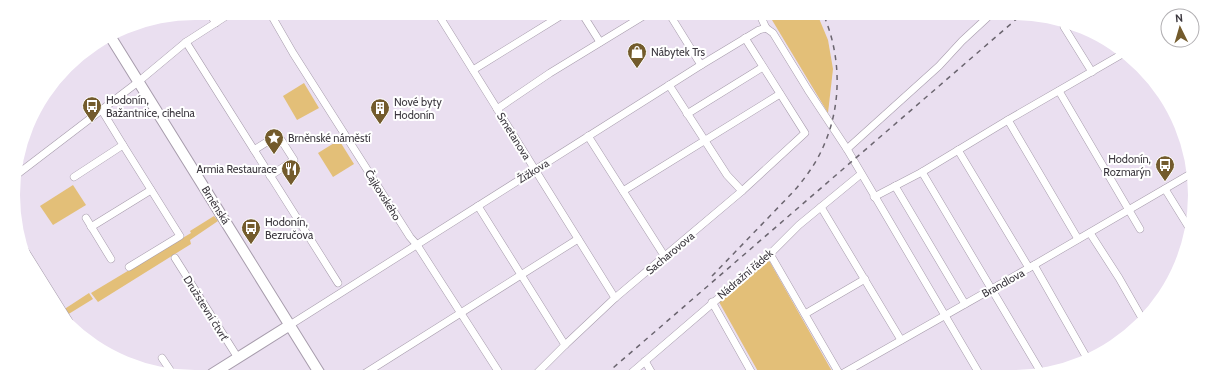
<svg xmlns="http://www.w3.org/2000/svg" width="1208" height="390" font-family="Cabin,sans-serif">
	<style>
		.green { fill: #e3bf78 }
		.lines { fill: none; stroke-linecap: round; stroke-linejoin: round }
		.street-casing { stroke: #a79cac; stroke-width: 8 }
		.secondary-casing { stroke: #a79cac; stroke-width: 12 }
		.street { stroke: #fff; stroke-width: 7 }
		.secondary { stroke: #fff; stroke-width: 10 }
		.rail { stroke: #6b656f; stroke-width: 1.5; stroke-dasharray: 5 5; stroke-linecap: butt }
		.labels { text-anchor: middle; stroke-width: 4; stroke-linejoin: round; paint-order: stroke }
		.poi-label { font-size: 11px; fill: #3c383f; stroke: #fff; text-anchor: start }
		.street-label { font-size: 11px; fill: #3c383f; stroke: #fff }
	</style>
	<rect width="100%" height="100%" fill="#eadff0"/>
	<g class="green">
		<polygon points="769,15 818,16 828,40 833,69 828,113"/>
		<polygon points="304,83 319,108 297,120 283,96"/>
		<polygon points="339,140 354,164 333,177 318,153"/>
		<polygon points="73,185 86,205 53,225 40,206"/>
		<polygon points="214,216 218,221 190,240 191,244 98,302 91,293 191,233 190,231"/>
		<polygon points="767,257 833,373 829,375 760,375 719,302"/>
		<polygon points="89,293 93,299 67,315 63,310"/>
	</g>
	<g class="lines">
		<g class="street-casing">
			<g id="street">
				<polyline points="209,13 216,23"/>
				<polyline points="270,13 293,53 410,237 417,245 500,374"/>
				<polyline points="438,14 615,298"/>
				<polyline points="583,15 600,42"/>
				<polyline points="670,15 701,65"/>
				<polyline points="760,15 766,28"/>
				<polyline points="1064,27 1092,72"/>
				<polyline points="766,28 773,33 808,90 847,149 980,375"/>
				<polyline points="186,42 338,283"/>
				<polyline points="473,70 562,15"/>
				<polyline points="669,85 727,175 742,191"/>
				<polyline points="1059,91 1140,229"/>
				<polyline points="497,109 550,73 645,15"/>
				<polyline points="687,114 763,67"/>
				<polyline points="1008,120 1078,239"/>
				<polyline points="588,136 665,257"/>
				<polyline points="123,145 180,236 129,267"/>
				<polyline points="847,149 939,66 962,41 989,16"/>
				<polyline points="254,150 278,135 294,160 270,176"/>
				<polyline points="958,150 1029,268"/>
				<polyline points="922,172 1042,374"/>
				<polyline points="15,176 138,82 186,42 231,13"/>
				<polyline points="74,177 123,145 101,109"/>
				<polyline points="895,186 965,304"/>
				<polyline points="1165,189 1191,231"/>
				<polyline points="623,191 780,94"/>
				<polyline points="874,197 922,172 1008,120 1124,53"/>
				<polyline points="478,206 565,345"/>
				<polyline points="821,207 901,340"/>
				<polyline points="86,218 111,259"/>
				<polyline points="91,227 151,190"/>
				<polyline points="1090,233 1119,278 1143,320"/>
				<polyline points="19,241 69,321"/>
				<polyline points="770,254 840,375"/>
				<polyline points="175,258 238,358"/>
				<polyline points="1034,265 1088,360"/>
				<polyline points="712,302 753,375"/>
				<polyline points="805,314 865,279"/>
				<polyline points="290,325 701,65 759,30 766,28"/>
				<polyline points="162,358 172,373"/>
				<polyline points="645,361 653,375"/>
				<polyline points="364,374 578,239"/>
				<polyline points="536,374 565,345 615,298 742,191 805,133 745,38"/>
				<polyline points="629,375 770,254 799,225 861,174"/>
				<polyline points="840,375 1034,265 1192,173"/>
			</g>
		</g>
		<g class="secondary-casing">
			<g id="secondary">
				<polyline points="110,36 320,374"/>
				<polyline points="212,374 290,325"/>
			</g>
		</g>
		<use href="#street" class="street"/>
		<use href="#secondary" class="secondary"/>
		<g class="rail">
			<path d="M712 276 794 191C806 177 817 162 824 145 842 104 841 56 824 16"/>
			<polyline points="606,374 1020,16"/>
		</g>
	</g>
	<defs>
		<g id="shop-pin" transform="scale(1)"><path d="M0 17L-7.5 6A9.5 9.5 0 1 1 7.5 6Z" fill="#735b2c" stroke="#fff"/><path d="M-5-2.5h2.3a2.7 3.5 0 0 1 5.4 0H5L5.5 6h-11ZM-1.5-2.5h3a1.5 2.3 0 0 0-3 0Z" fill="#fff"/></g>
		<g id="bus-pin" transform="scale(1)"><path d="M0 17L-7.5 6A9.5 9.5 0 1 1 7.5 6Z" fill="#735b2c" stroke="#fff"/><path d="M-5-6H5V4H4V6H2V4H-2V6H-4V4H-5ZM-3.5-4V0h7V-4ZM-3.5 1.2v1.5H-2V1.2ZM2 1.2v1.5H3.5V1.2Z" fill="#fff"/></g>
		<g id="building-pin" transform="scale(1)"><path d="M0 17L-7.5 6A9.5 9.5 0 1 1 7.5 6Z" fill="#735b2c" stroke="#fff"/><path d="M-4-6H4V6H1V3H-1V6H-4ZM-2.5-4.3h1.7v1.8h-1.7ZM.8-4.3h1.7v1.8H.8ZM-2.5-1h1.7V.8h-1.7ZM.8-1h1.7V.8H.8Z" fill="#fff"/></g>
		<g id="sight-pin" transform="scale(1)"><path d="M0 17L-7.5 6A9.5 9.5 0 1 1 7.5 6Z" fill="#735b2c" stroke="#fff"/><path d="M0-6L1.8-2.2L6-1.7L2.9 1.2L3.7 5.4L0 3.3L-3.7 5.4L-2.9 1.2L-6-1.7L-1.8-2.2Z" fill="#fff"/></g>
		<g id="restaurant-pin" transform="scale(1)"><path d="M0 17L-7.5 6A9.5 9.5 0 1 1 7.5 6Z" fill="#735b2c" stroke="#fff"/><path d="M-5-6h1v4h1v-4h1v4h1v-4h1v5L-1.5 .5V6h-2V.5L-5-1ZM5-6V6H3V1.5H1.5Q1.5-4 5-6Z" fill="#fff"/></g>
	</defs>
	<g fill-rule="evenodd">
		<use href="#shop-pin" x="637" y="52"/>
		<use href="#bus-pin" x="92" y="106"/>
		<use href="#building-pin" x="380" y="108"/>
		<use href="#sight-pin" x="274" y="138"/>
		<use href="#bus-pin" x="1165" y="165"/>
		<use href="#restaurant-pin" x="291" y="169"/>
		<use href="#bus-pin" x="251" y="228"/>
	</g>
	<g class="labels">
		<g class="poi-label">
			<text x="651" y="56">Nábytek Trs</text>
			<text x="106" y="104">Hodonín,<tspan x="106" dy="13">Bažantnice, cihelna</tspan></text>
			<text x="394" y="106">Nové byty<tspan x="394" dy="13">Hodonín</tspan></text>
			<text x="288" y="142">Brněnské náměstí</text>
			<text x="1151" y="163" text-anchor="end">Hodonín,<tspan x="1151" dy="13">Rozmarýn</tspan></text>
			<text x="277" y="173" text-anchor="end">Armia Restaurace</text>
			<text x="265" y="226">Hodonín,<tspan x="265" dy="13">Bezručova</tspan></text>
		</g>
		<g class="street-label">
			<text transform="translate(514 136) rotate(58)" y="4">Smetanova</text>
			<text transform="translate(533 171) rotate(-32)" y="4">Žižkova</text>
			<text transform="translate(383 195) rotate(58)" y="4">Čajkovského</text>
			<text transform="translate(216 205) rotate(58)" y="4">Brněnská</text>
			<text transform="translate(670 253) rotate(-40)" y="4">Sacharovova</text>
			<text transform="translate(745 274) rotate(-41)" y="4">Nádražní řádek</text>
			<text transform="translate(1003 283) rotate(-29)" y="4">Brandlova</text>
			<text transform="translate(206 308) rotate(58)" y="4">Družstevní čtvrť</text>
		</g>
	</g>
	<path d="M0 0H1208V390H0ZM195 20H1013A175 175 0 0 1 1188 195V195A175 175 0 0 1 1013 370H195A175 175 0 0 1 20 195V195A175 175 0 0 1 195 20Z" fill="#fff" fill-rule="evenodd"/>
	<g transform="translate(1180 28) rotate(355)"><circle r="19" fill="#ffffff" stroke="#b1afb2"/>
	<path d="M0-3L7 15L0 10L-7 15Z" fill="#735b2c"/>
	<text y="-6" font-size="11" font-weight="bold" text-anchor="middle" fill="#3c383f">N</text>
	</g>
</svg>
